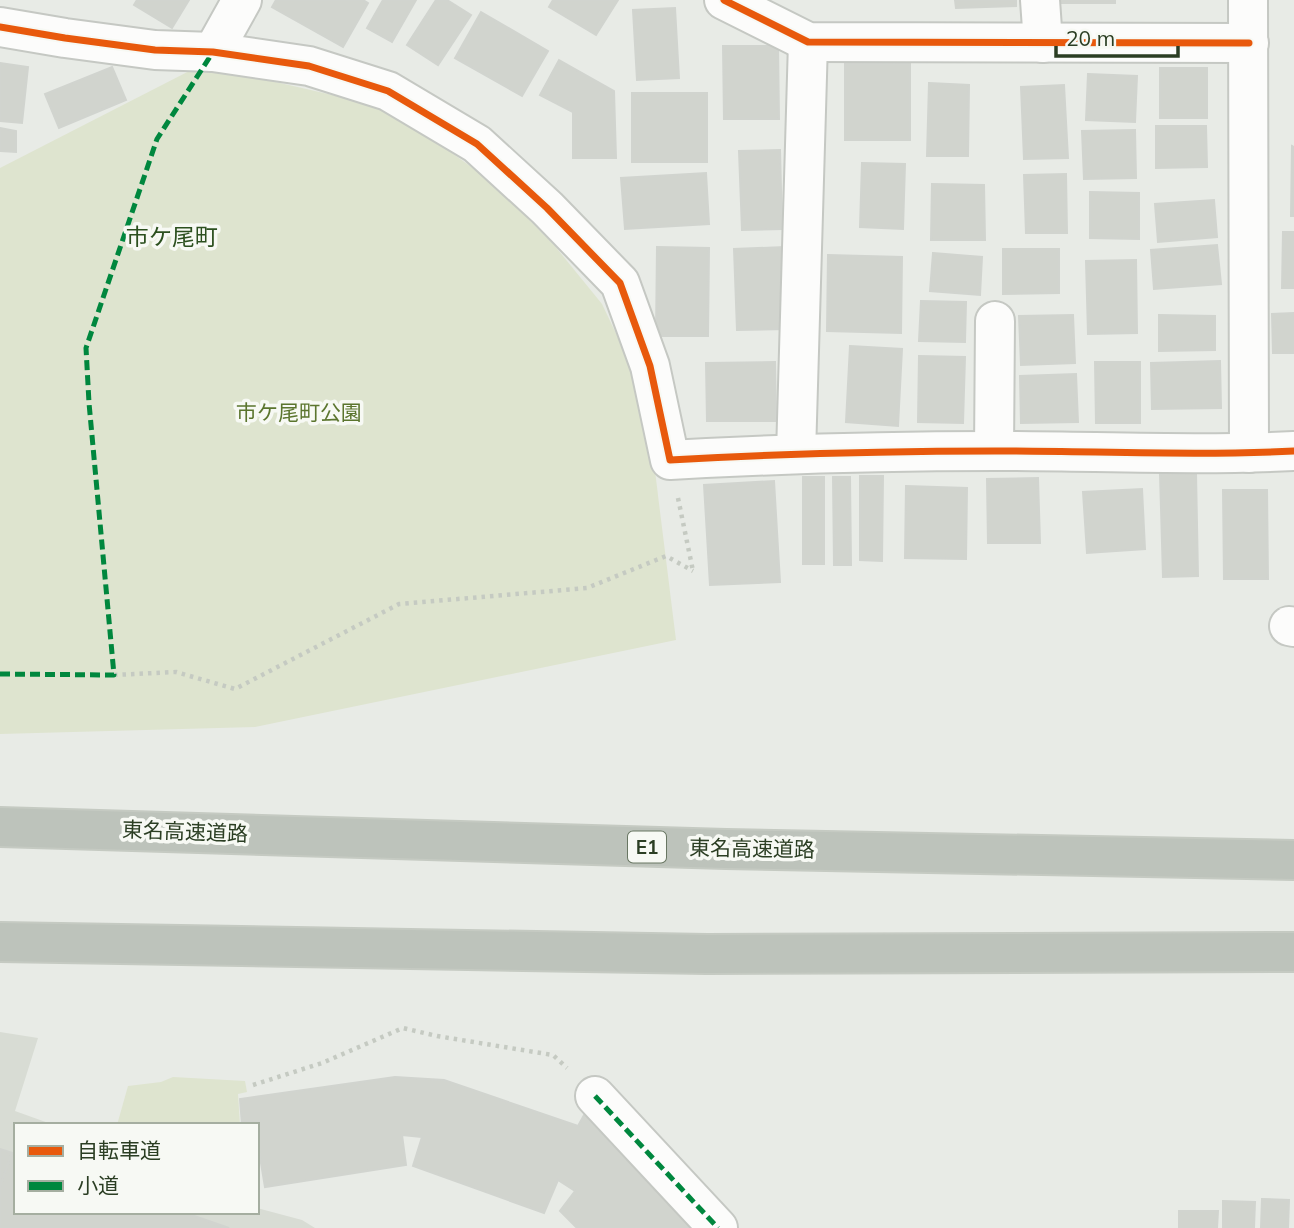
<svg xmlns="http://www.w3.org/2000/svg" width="1294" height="1228" font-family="Mulish,'Noto Sans JP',sans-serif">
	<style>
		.built { fill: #d8dcd4 }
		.green { fill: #dee4cf }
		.building { fill: #d1d4ce; stroke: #d1d4cf; stroke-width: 2 }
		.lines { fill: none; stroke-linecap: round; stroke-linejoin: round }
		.minor-casing { stroke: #c5c8c3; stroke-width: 42 }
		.highway-casing { stroke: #c5cac2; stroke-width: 42 }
		.path { stroke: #c5cac2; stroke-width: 4.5; stroke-dasharray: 3.5 5; stroke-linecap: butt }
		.minor { stroke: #fcfcfb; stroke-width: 38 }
		.highway { stroke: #bdc3bb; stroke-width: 38 }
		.quiet { stroke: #00873e; stroke-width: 5; stroke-dasharray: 10 5; stroke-linecap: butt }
		.cycleway-casing { stroke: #f7f9f4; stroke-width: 11 }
		.cycleway { stroke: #e8590c; stroke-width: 7 }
		.labels { text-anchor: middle; stroke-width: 7; stroke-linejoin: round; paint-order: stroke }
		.shield { fill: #f7f9f4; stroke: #687662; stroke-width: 2 }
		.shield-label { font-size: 19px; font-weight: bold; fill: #2b3e23 }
		.park-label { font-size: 21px; fill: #5b752e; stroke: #f7f9f4 }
		.street-label { font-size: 21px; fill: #2b3e23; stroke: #f7f9f4 }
		.neighbourhood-label { font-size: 23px; fill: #2c501f; stroke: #f7f9f4 }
	</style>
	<rect width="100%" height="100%" fill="#e8ebe6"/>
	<polygon class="built" points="0,1032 38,1038 15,1111 54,1125 16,1125 16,1212 257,1212 257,1208 302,1220 315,1228 0,1228"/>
	<g class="green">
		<polygon points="201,65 389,108 491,181 554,245 602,304 642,388 654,463 676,640 255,727 0,734 0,168"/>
		<polygon points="173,1077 245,1081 247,1092 238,1094 240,1125 117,1125 128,1086 161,1082"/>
	</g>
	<g class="building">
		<polygon points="137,0 189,0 172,28 134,5"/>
		<polygon points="276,0 363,0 368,3 343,47 272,7"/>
		<polygon points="383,0 416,0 392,42 367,28"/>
		<polygon points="436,0 447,0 471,15 438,65 407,45"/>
		<polygon points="553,0 618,0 596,35 549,7"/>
		<polygon points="955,0 1016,0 1016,6 956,8"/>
		<rect x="1058" y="0" width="57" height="3"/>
		<polygon points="675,8 679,78 637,80 633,10"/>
		<polygon points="481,12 548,51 522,96 455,58"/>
		<polygon points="723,46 778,46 779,119 724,119"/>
		<polygon points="559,60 614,91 616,158 573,158 573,112 540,95"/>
		<polygon points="0,63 28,67 22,123 0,121"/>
		<rect x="845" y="64" width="65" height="76"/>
		<polygon points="112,67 126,100 59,128 45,94"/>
		<rect x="1160" y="68" width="47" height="50"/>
		<polygon points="1088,74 1137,76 1135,122 1086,120"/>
		<polygon points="929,83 969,85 968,156 927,156"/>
		<polygon points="1064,85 1068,158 1024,159 1021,87"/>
		<rect x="632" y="93" width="75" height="69"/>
		<polygon points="1156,126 1206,126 1207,167 1156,168"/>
		<polygon points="0,128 16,131 16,152 0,151"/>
		<polygon points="1135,130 1136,178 1084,179 1082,131"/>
		<polygon points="1292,146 1294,147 1294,216 1291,216"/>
		<polygon points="780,150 782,229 742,230 739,151"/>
		<polygon points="862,163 905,164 903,229 860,227"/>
		<polygon points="706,173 709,224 625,229 621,178"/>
		<polygon points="1066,174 1067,233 1026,233 1024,175"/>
		<polygon points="932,184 984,185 985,240 931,240"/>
		<polygon points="1090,192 1139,193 1139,239 1090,238"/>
		<polygon points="1214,200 1217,237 1158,242 1155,204"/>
		<polygon points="1283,232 1294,232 1294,288 1282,288"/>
		<polygon points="1217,245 1221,284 1154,289 1151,250"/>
		<polygon points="657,247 709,248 708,336 656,336"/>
		<polygon points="784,247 787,329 737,330 734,249"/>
		<polygon points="1003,249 1059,249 1059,293 1003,294"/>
		<polygon points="933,253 982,257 980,295 930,291"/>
		<polygon points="828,255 902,257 901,333 827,331"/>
		<polygon points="1136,260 1137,333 1088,334 1086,261"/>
		<polygon points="921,301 966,302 965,342 919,341"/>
		<polygon points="1294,313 1294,353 1273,353 1272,314"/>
		<polygon points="1073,315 1075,363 1021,365 1019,316"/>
		<polygon points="1159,315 1215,316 1215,350 1159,351"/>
		<polygon points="850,346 902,349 898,426 846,422"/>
		<polygon points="919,356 965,357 963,423 918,422"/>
		<polygon points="1220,361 1221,408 1152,409 1151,363"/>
		<polygon points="775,362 776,421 707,421 706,363"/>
		<polygon points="1095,362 1140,362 1140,423 1096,423"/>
		<polygon points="1076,374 1078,422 1021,423 1020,376"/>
		<polygon points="1196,473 1198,576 1163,577 1160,474"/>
		<polygon points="860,476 883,476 882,561 860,560"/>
		<rect x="803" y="477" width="21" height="87"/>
		<polygon points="833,477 850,477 851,565 834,565"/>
		<polygon points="1038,478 1040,543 988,543 987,479"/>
		<polygon points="774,481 780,582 710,585 704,485"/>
		<polygon points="906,486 967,488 966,559 905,558"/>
		<polygon points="1142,489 1145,549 1087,553 1083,492"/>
		<polygon points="1223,490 1267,490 1268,579 1224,579"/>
		<polygon points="395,1077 444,1080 578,1126 593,1099 623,1120 609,1142 700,1228 577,1228 560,1211 575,1191 558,1180 544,1213 413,1166 422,1137 402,1135 406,1165 265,1187 257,1139 257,1125 242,1125 240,1099"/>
		<polygon points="0,1149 12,1153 0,1187"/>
		<polygon points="12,1153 16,1154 16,1212 183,1212 229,1228 0,1228 0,1187"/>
		<polygon points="1262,1199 1289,1200 1288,1228 1261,1228"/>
		<polygon points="1223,1201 1255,1202 1254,1228 1223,1228"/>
		<polygon points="1179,1211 1218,1211 1217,1228 1179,1228"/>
	</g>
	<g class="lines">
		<g class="minor-casing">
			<g id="minor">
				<polyline points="724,0 808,42 1249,43"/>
				<polyline points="1040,0 1043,43"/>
				<polyline points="1248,0 1249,453"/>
				<path d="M0 27 65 38 155 50 213 52 309 66 388 91 477 144 547 208 620 283 650 366 670 460C778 454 887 451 995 451 1095 451 1195 456 1294 451"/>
				<polyline points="213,52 242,0"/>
				<polyline points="994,451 995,321"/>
				<polyline points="796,454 808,42"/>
				<polyline points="1289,626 1294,627"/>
				<polyline points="595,1096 718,1228"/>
			</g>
		</g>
		<g class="highway-casing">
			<g id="highway">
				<polyline points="0,827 726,849 1294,860"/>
				<polyline points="0,942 707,954 1294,952"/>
			</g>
		</g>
		<g class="path">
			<polyline points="678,498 693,571"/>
			<polyline points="114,675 176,672 235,689 399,604 587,588 666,556 693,571"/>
			<polyline points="253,1085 322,1063 403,1028 437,1036 553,1055 567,1068"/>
		</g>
		<use href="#minor" class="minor"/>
		<use href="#highway" class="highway"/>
		<g class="quiet">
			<polyline points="0,674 114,675 89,403 86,348 157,139 213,52"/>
			<polyline points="595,1096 718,1228"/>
		</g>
		<g class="cycleway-casing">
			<g id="cycleway">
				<polyline points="724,0 808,42 1249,43"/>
				<path d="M0 27 65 38 155 50 213 52 309 66 388 91 477 144 547 208 620 283 650 366 670 460C778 454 887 451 995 451 1095 451 1195 456 1294 451"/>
			</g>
		</g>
		<use href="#cycleway" class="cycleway"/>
	</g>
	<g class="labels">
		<rect class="shield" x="628" y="831.5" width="38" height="31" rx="5"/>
		<g class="shield-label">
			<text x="647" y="854">E1</text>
		</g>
		<g class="park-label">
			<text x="299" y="420">市ケ尾町公園</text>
		</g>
		<g class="street-label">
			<text transform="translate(185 832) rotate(2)" y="7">東名高速道路</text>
			<text transform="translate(752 849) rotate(1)" y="7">東名高速道路</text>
		</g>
		<g class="neighbourhood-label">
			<text x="172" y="245">市ケ尾町</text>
		</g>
	</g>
	<rect x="14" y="1123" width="245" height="91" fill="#f7f9f4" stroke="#a5aea0" stroke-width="2"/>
	<rect x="28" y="1146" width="35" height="10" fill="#e8590c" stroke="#a5aea0" stroke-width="2"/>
	<text x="77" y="1158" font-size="21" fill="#2b3e23">自転車道</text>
	<rect x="28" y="1181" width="35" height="10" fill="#00873e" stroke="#a5aea0" stroke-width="2"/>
	<text x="77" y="1193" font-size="21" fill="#2b3e23">小道</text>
	<path d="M1056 46v10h122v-10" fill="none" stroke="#2b3e23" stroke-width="3.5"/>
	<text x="1066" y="46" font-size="21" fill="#2b3e23" stroke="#f7f9f4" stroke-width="5" paint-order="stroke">20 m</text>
</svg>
